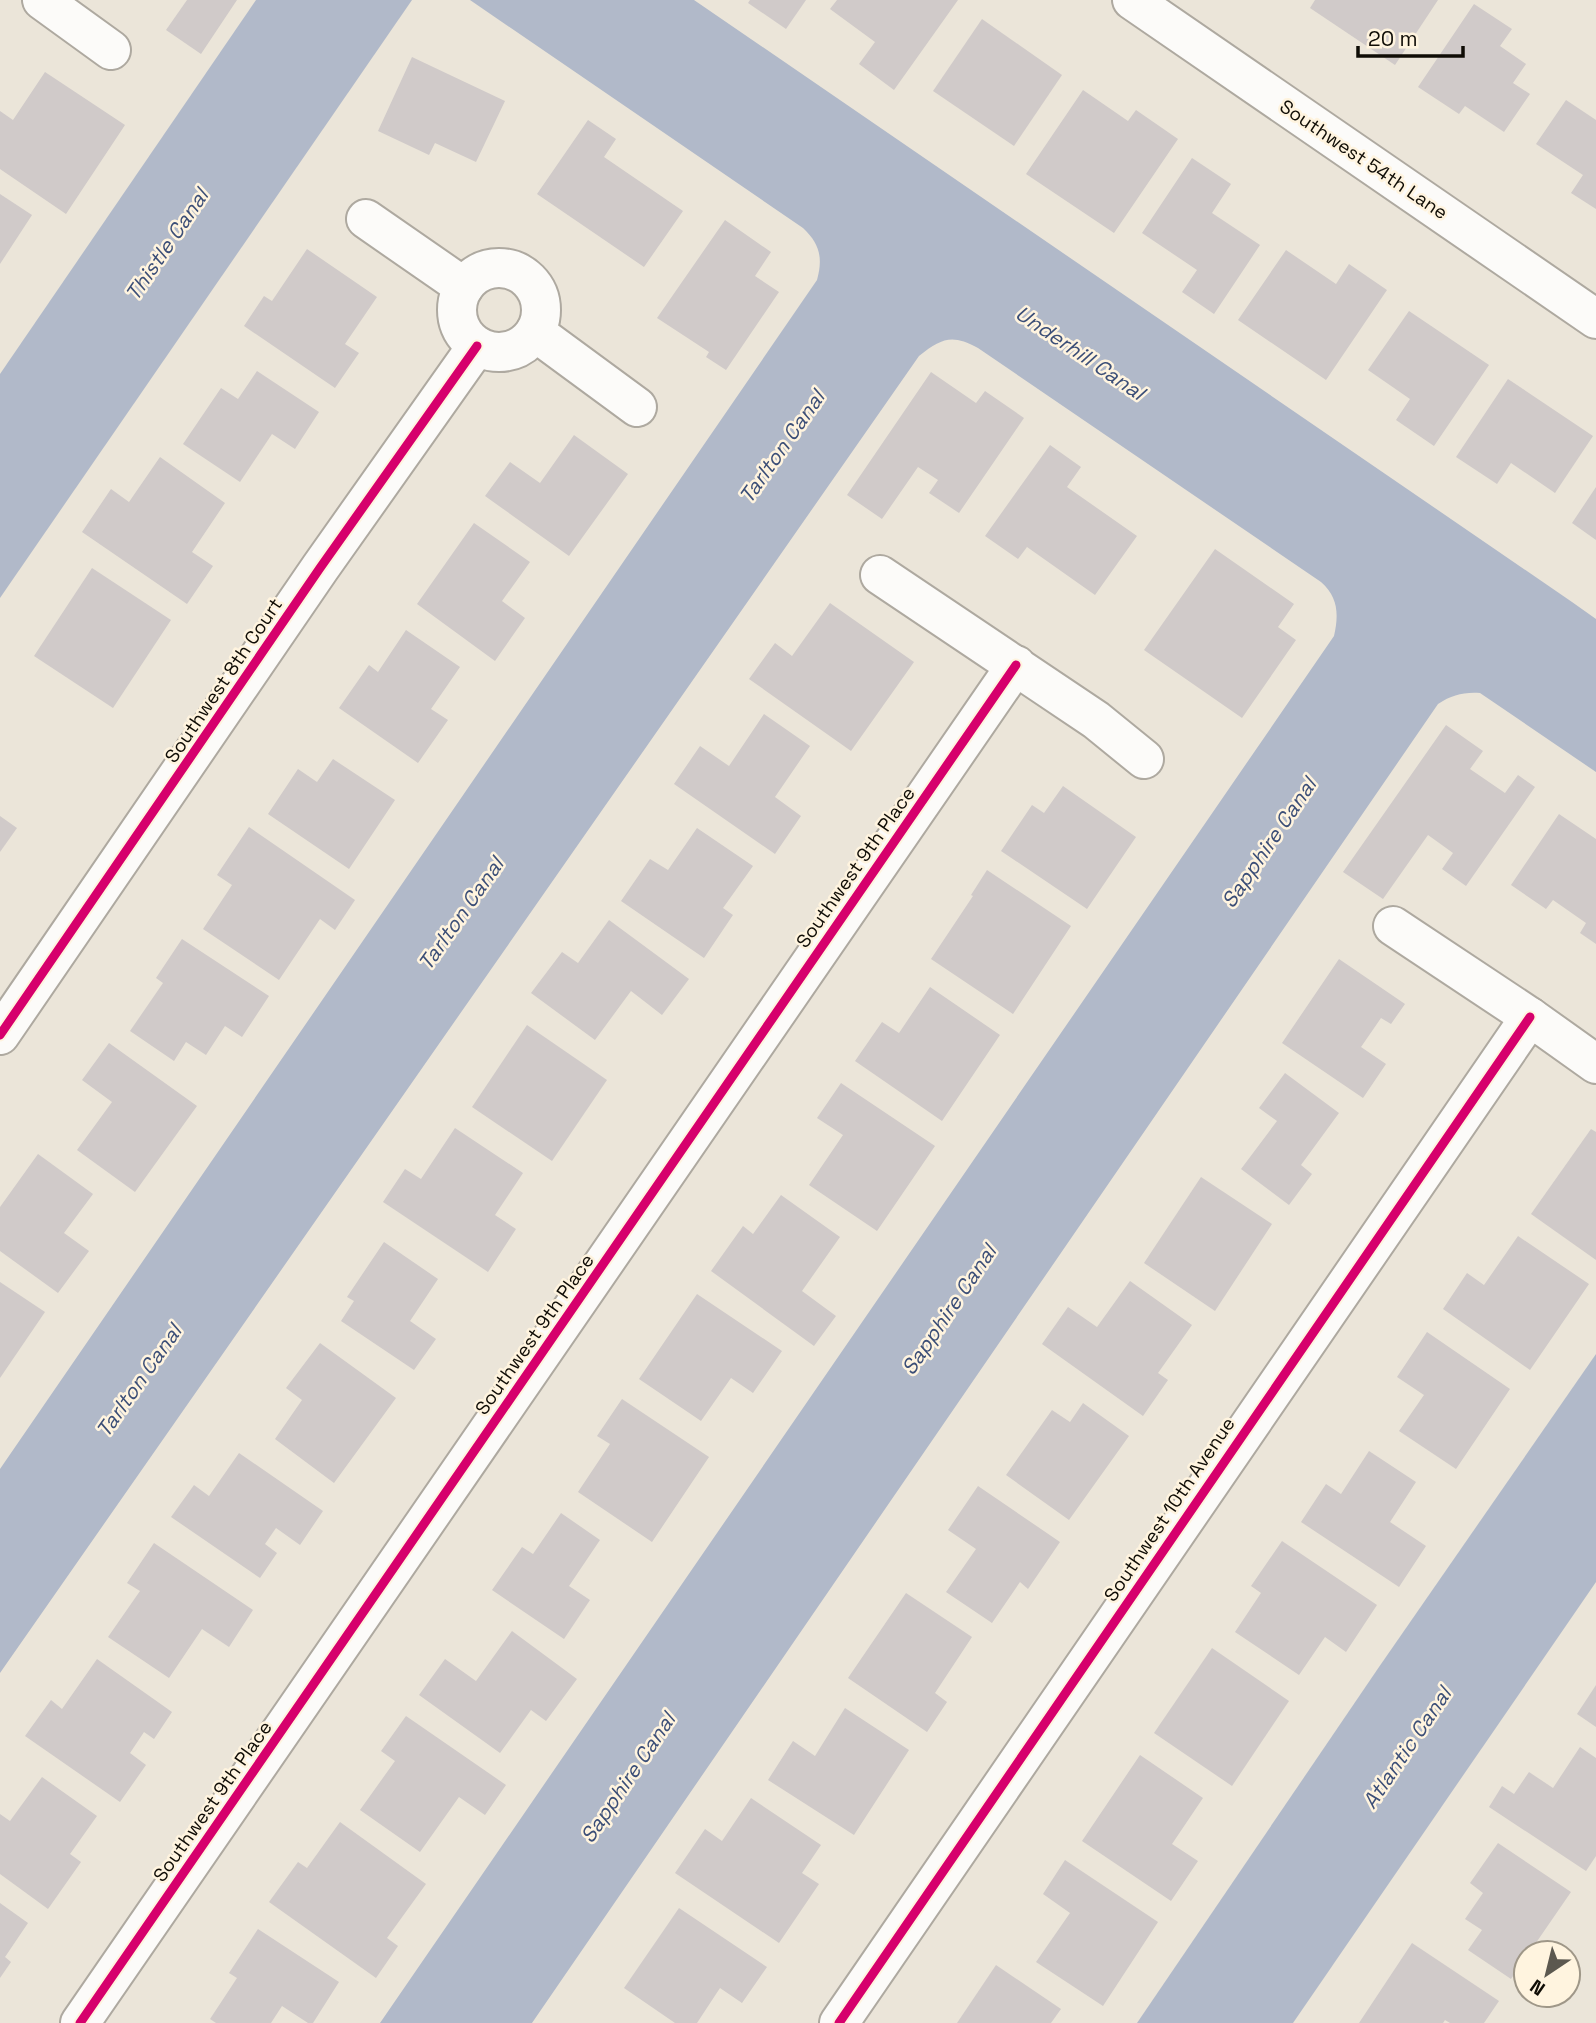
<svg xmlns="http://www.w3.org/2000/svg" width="1596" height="2023" font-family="'Space Grotesk',sans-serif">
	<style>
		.water { fill: #b1b9c9 }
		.building { fill: #d0cac9 }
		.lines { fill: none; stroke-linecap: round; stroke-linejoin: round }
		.minor-casing { stroke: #aea9a0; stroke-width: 42 }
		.minor { stroke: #fcfbf9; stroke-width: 38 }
		.cycleway-casing { stroke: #fff4df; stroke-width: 13 }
		.cycleway { stroke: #d6006c; stroke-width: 9 }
		.labels { text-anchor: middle; stroke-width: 5; stroke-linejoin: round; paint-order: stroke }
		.street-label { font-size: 19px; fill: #0f0c05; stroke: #fff4df }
		.water-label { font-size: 21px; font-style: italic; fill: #3b4e77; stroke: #fff4df }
	</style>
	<rect width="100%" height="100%" fill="#ebe5d9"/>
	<g class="water">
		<polygon points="256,0 412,0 0,598 0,374"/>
		<path d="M470 0H694L1572 602 1596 619V772L1480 693C1463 692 1452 695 1438 704L532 2023H380L1334 636C1339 614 1338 597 1321 582L978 348C952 334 942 338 919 356L0 1673V1469L817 280C823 258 820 244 803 228Z"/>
		<polygon points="1596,1354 1596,1582 1293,2023 1137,2023 1379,1667"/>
	</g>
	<g class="building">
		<polygon points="187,0 237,0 201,54 166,30"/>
		<polygon points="750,0 806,0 786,29 748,3"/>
		<polygon points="837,0 958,0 894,90 859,64 875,42 830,9"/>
		<polygon points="1315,0 1438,0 1395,65 1310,8"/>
		<polygon points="1474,4 1512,29 1500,46 1526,64 1513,83 1530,94 1504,132 1465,106 1459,114 1418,87"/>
		<polygon points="982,19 1062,75 1014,146 933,91"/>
		<polygon points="412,57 505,101 476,162 435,143 429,155 378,131"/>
		<polygon points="45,72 125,125 66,214 0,169 0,111 13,120"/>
		<polygon points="1083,90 1128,121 1136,110 1178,139 1114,233 1026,174"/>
		<polygon points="1566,100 1596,120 1596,209 1571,193 1583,175 1536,144"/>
		<polygon points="588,120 616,139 604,157 683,211 644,267 537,194"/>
		<polygon points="1192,158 1231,184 1212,213 1260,245 1214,314 1182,292 1197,270 1142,233"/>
		<polygon points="0,194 32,215 0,264"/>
		<polygon points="725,220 771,252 755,276 779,292 726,370 706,357 709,352 657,318"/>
		<polygon points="307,249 377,297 345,344 359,353 335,388 244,326 264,296 272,301"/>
		<polygon points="1286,250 1336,284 1349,264 1387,290 1326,380 1238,320"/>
		<polygon points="1409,311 1489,365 1434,446 1396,420 1410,399 1368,370"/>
		<polygon points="257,371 319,412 295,449 272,434 240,482 183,444 221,388 238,399"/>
		<polygon points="931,372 976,403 985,391 1024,418 959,513 929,493 938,480 918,467 882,519 847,495"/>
		<polygon points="1508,379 1593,436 1555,493 1511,463 1497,484 1456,457"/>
		<polygon points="574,435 628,474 569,556 485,496 510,462 540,483"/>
		<polygon points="1050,445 1081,467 1067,487 1137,536 1095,595 1027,547 1018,559 985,536"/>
		<polygon points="160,457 225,503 192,552 213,566 187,604 82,532 111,489 129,502"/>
		<polygon points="1596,487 1596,540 1572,523"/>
		<polygon points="474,523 530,562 502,601 525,618 495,661 417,604"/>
		<polygon points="1215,549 1294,604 1278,627 1296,640 1242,718 1144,650"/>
		<polygon points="92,568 171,620 113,708 34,656"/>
		<polygon points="830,603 914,662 851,751 749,679 775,643 792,656"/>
		<polygon points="406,630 460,667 431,709 448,720 418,763 339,708 369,665 378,672"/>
		<polygon points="764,714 810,746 775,797 801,816 775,854 674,784 700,746 729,766"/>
		<polygon points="1446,725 1483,751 1470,769 1505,793 1518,775 1535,787 1466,886 1442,869 1453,853 1428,835 1383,899 1343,872"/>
		<polygon points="333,759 395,800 349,869 268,814 298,769 317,782"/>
		<polygon points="1063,786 1136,837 1087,909 1001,851 1032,805 1044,813"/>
		<polygon points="1559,814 1596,839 1596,944 1580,933 1586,923 1553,900 1546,909 1511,885"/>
		<polygon points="0,816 17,828 0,852"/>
		<polygon points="249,827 355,900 335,930 320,919 279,980 203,929 232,885 217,875"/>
		<polygon points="697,828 753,866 723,908 733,915 704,958 621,901 650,859 668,870"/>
		<polygon points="987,870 1071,926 1013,1014 931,959 973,896 971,895"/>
		<polygon points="609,920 689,979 662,1015 631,991 595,1040 531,993 562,952 578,963"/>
		<polygon points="182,939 269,996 242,1037 225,1026 206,1055 186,1042 174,1061 130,1031 163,983 156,978"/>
		<polygon points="1339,959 1405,1004 1391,1024 1381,1018 1361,1047 1386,1064 1363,1098 1282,1043"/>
		<polygon points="930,987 1000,1035 942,1121 855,1061 882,1022 899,1033"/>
		<polygon points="527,1025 607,1080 552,1161 472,1107"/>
		<polygon points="109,1043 197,1106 135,1192 77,1150 112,1102 82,1080"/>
		<polygon points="1285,1073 1339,1113 1301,1165 1312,1174 1289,1205 1241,1169 1277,1121 1259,1108"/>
		<polygon points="841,1083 935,1146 877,1231 809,1185 843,1135 817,1118"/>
		<polygon points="455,1128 523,1173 495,1215 516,1229 488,1272 383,1202 405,1169 421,1179"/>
		<polygon points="1591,1129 1596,1132 1596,1260 1531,1214"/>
		<polygon points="38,1154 93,1194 64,1233 89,1251 58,1293 0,1251 0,1207"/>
		<polygon points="1201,1177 1272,1224 1215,1311 1144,1263"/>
		<polygon points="781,1195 840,1237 802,1291 836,1316 814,1346 711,1271 743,1226 753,1234"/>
		<polygon points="1518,1236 1589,1284 1530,1370 1443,1309 1467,1273 1484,1285"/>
		<polygon points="384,1242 438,1279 410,1321 436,1339 414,1370 341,1321 354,1301 347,1297"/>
		<polygon points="1130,1281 1192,1325 1158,1373 1168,1380 1143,1416 1042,1344 1068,1307 1097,1327"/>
		<polygon points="0,1282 45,1312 0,1378"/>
		<polygon points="697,1294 782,1351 753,1393 731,1378 701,1421 639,1379"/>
		<polygon points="1427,1332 1510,1389 1456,1469 1399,1431 1424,1395 1397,1377"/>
		<polygon points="320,1343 396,1398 334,1483 275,1439 302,1400 286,1388"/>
		<polygon points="622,1399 709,1457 652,1542 578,1492 610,1444 597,1436"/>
		<polygon points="1083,1403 1129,1436 1069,1520 1006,1475 1052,1410 1070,1422"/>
		<polygon points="1369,1451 1416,1482 1390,1522 1426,1546 1399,1587 1301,1522 1326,1484 1341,1494"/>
		<polygon points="239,1453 323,1511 300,1545 276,1528 265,1544 277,1553 260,1578 171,1517 194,1485 209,1496"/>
		<polygon points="978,1486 1060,1542 1028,1589 1020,1582 992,1623 946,1592 976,1549 948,1530"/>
		<polygon points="561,1513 600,1540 569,1586 590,1600 564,1639 492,1590 522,1547 533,1554"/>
		<polygon points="1282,1541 1377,1605 1346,1652 1325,1637 1299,1675 1235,1632 1261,1593 1251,1586"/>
		<polygon points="154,1543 253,1610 229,1647 202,1629 169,1678 108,1637 140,1591 127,1583"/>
		<polygon points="906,1593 972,1637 935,1693 947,1702 927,1732 848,1678"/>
		<polygon points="512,1631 577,1679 546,1721 531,1710 500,1753 419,1695 445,1659 476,1681"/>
		<polygon points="1212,1648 1289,1701 1232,1786 1154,1733"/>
		<polygon points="97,1659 172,1712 154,1739 144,1732 130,1753 146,1765 120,1802 25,1736 51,1700 62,1709"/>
		<polygon points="1596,1685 1596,1727 1577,1714"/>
		<polygon points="845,1708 909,1750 854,1835 768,1780 793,1741 815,1756"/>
		<polygon points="406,1716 506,1785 485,1815 459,1797 420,1852 360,1810 395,1761 381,1751"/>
		<polygon points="1580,1747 1596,1758 1596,1856 1586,1871 1489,1807 1502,1786 1514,1794 1529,1772 1553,1788"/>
		<polygon points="1140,1755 1203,1798 1172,1844 1198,1861 1171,1901 1082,1841"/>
		<polygon points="42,1777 97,1816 70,1854 81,1862 48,1909 0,1874 0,1814 10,1821"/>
		<polygon points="751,1798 821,1845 802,1873 819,1884 779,1943 675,1873 705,1829 722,1841"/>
		<polygon points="340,1822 426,1884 387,1938 398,1946 376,1978 269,1902 298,1862 307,1868"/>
		<polygon points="1498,1843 1571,1892 1529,1953 1526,1953 1526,1957 1511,1979 1468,1950 1482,1930 1465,1919 1483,1893 1470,1883"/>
		<polygon points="1065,1860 1158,1922 1103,2006 1036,1962 1070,1913 1043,1894"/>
		<polygon points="0,1903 28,1923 5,1957 11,1962 0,1978"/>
		<polygon points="679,1908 767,1967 742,2003 720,1988 697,2023 675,2023 624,1988"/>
		<polygon points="258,1929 339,1982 313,2023 308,2023 282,2006 271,2023 216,2023 210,2019 237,1978 229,1973"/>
		<polygon points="1412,1943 1499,2001 1484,2023 1450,2023 1445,2020 1443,2023 1359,2023"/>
		<polygon points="996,1965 1061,2009 1051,2023 957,2023"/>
	</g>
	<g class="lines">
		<g class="minor-casing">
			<g id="minor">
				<polyline points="42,0 111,50"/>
				<polyline points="1132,0 1596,319"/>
				<polyline points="366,219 464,287"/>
				<circle cx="499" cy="310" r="42"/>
				<polyline points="535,332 637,407"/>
				<polyline points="880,575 1096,720 1144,759"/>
				<polyline points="1393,926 1530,1017 1596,1064"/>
				<polyline points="0,1035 320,568 477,346"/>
				<polyline points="80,2023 1016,665"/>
				<polyline points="839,2023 1530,1017"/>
			</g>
		</g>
		<use href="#minor" class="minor"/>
		<g class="cycleway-casing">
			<g id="cycleway">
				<polyline points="0,1035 320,568 477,346"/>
				<polyline points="80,2023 1016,665"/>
				<polyline points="839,2023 1530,1017"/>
			</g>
		</g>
		<use href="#cycleway" class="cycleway"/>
	</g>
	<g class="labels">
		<g class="street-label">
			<text transform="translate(1364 159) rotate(34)" y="7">Southwest 54th Lane</text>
			<text transform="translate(223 680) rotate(-56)" y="7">Southwest 8th Court</text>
			<text transform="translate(855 867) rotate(-55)" y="7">Southwest 9th Place</text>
			<text transform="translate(534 1334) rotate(-55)" y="7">Southwest 9th Place</text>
			<text transform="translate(1169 1509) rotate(-56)" y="7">Southwest 10th Avenue</text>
			<text transform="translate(212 1801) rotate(-55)" y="7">Southwest 9th Place</text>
		</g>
		<g class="water-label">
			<text transform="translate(167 245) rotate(-56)" y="7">Thistle Canal</text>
			<text transform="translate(1080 353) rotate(34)" y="7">Underhill Canal</text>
			<text transform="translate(782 447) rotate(-55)" y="7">Tarlton Canal</text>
			<text transform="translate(1269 843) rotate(-56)" y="7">Sapphire Canal</text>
			<text transform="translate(461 914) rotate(-55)" y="7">Tarlton Canal</text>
			<text transform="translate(949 1310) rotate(-56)" y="7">Sapphire Canal</text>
			<text transform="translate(139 1381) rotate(-55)" y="7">Tarlton Canal</text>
			<text transform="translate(1407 1748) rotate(-56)" y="7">Atlantic Canal</text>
			<text transform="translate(628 1778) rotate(-56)" y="7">Sapphire Canal</text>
		</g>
	</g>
	<g transform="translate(1547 1974) rotate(215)"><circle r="33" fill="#fff4df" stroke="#9f9788" stroke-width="2"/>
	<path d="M0-5L12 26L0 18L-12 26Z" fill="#5c584f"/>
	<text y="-10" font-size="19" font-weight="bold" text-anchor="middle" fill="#0f0c05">N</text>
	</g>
	<path d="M1358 46v10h105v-10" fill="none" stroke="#0f0c05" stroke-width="3.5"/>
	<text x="1368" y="46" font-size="21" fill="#0f0c05" stroke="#fff4df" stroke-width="5" paint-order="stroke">20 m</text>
</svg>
